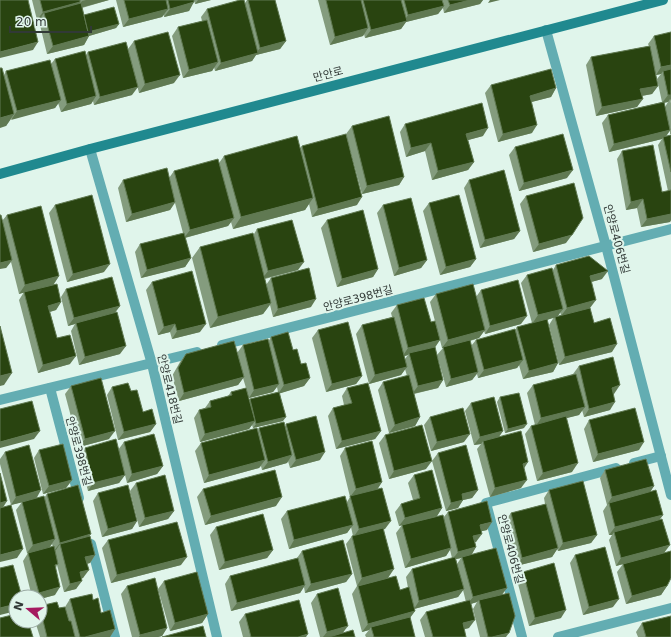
<svg xmlns="http://www.w3.org/2000/svg" width="671" height="637" font-family="'DejaVu Sans','Noto Sans KR',sans-serif">
	<style>
		.lines { fill: none; stroke-linecap: round; stroke-linejoin: round }
		.lane { stroke: #63adb2; stroke-width: 10 }
		.street { stroke: #63adb2; stroke-width: 10 }
		.secondary { stroke: #20898f; stroke-width: 10 }
		.wall { fill: #849c7e; fill-rule: evenodd }
		.shaded-wall { fill: #607952 }
		.building { fill: #294410; stroke: #607952 }
		.labels { text-anchor: middle; stroke-width: 4; stroke-linejoin: round; paint-order: stroke }
		.street-label { font-size: 11px; fill: #313936; stroke: #e0f5eb }
	</style>
	<rect width="100%" height="100%" fill="#e0f5eb"/>
	<g class="lines">
		<g class="lane">
			<polyline points="50,388 79,498"/>
			<polyline points="634,463 661,456"/>
			<polyline points="91,544 115,637"/>
			<polyline points="522,637 486,503 616,468"/>
		</g>
		<g class="street">
			<polyline points="546,30 606,246 671,495"/>
			<polyline points="90,149 152,364 217,637"/>
			<polyline points="222,345 671,229"/>
			<polyline points="0,400 197,352"/>
			<polyline points="558,637 671,608"/>
		</g>
		<polyline class="secondary" points="0,174 90,149 663,0"/>
	</g>
	<g class="wall">
		<polygon points="32,0 109,0 82,8 84,15 119,24 116,28 89,36 84,45 47,54 39,21 40,19 37,20"/>
		<polygon points="116,0 194,0 189,11 164,17 164,15 162,17 123,27"/>
		<polygon points="194,0 211,0 195,4"/>
		<polygon points="247,0 275,0 286,41 280,49 256,55 252,61 215,71 214,67 212,71 183,78 172,36 178,27 202,21 201,17 207,9 245,3"/>
		<polygon points="318,0 483,0 480,4 444,13 443,8 438,14 406,22 401,29 365,38 364,34 363,36 330,45"/>
		<path d="M654 36 671 103V134H670V131L666 136 671 135V220L670 222 641 227 637 208 626 210 617 159 622 151 662 192 668 191 658 145 662 139 609 152 602 123 608 115 662 102 657 79 661 74 656 75 658 86 652 94 642 96 637 107 596 116 586 65 591 57 649 46 648 44ZM668 102 665 107 664 103Z"/>
		<polygon points="134,41 174,83 139,93 128,49"/>
		<polygon points="88,52 132,95 94,105 93,101 91,104 61,112 58,103 55,108 11,119 6,126 4,75 6,71 51,64 55,59 86,55"/>
		<polygon points="491,85 556,88 551,97 531,102 532,133 498,142 485,93"/>
		<polygon points="405,124 483,136 468,140 474,162 468,170 432,180 425,151 406,157 400,132"/>
		<polygon points="352,126 404,177 399,185 362,194 346,134"/>
		<polygon points="302,146 357,205 312,217 309,204 305,210 233,229 231,222 228,226 185,238 191,258 185,267 141,278 135,252 140,244 183,233 175,203 170,210 126,222 118,188 123,180 169,178 174,171 219,163 224,156 300,148"/>
		<polygon points="515,147 567,178 519,191 509,155"/>
		<polygon points="469,180 520,231 514,239 480,248 464,188"/>
		<polygon points="526,196 566,243 533,252 520,204"/>
		<polygon points="429,203 476,259 470,267 440,275 423,211"/>
		<polygon points="55,205 104,272 67,282 49,213"/>
		<polygon points="383,205 427,260 421,268 394,276 377,213"/>
		<polygon points="7,215 59,276 54,284 61,302 56,310 50,312 57,338 70,364 38,373 19,300 24,292 19,294 11,262 6,268 2,221"/>
		<polygon points="327,220 378,269 373,277 337,287 321,228"/>
		<polygon points="257,229 298,270 265,279 266,285 271,278 311,307 273,317 270,305 263,314 210,328 192,258 200,247 254,234"/>
		<path d="M556 265 602 279 591 282 590 308 594 323 612 352 559 365 549 325 554 317 547 320 558 363 553 372 523 379 519 365 517 368 478 378 477 374 472 380 446 387 437 355 443 348H442L430 302 436 294 476 297 481 290 521 324 485 334 484 331 479 338 470 341 471 346 476 340 515 330 517 327 532 323 521 283 527 275 553 270ZM560 312 561 315 558 316Z"/>
		<polygon points="152,282 200,332 172,339 170,332 158,335 146,290"/>
		<polygon points="66,289 120,306 115,312 120,354 79,365 71,331 75,324 68,326 61,297"/>
		<path d="M397 305 435 347 443 380 438 388 414 394 420 417 415 426 389 433 378 390 383 382 407 376 405 369 401 375 369 384 356 334 362 325 392 317 391 313ZM408 355 405 359 404 356Z"/>
		<polygon points="318,330 362,376 356,384 326,392 312,338"/>
		<path d="M271 337 293 350 310 378 304 386 280 393 283 421 253 428 252 425 249 429 200 442 194 418 199 410 205 408 210 401 228 396 231 392 246 388 243 378 238 385 179 401 172 376 180 362 186 354 237 353 243 345 268 342ZM277 387 278 392 250 399 249 400V398L273 392Z"/>
		<polygon points="579,366 614,394 613,394 610,410 584,417 582,410 579,415 566,418 572,472 537,481 525,434 531,426 535,425 527,393 533,385 573,374"/>
		<polygon points="71,386 109,439 79,447 65,394"/>
		<polygon points="112,387 131,391 143,412 156,424 150,432 118,440 107,395"/>
		<polygon points="347,388 381,431 375,439 336,449 328,416 333,408 344,405 342,396"/>
		<polygon points="500,397 524,428 505,433 497,402"/>
		<polygon points="471,403 503,431 499,437 524,469 521,488 490,497 477,449 481,444 474,445 465,411"/>
		<polygon points="430,417 464,442 431,451 424,425"/>
		<polygon points="589,420 639,450 593,462 584,429"/>
		<polygon points="286,424 320,460 290,468 288,461 287,463 262,470 261,466 259,468 204,483 195,451 201,443 257,431 259,428 285,427"/>
		<polygon points="385,435 426,469 389,479 379,443"/>
		<polygon points="124,442 163,466 157,474 127,483 125,475 119,483 88,491 79,456 85,448 118,450"/>
		<path d="M345 448 382 482 377 489 385 529H384L388 578 400 590 408 588 406 577 412 569 452 558 450 550 446 556 405 568 396 533 402 525 399 526 395 512 401 504 413 500 408 483 414 475 442 508 437 516 443 518 448 512 487 530 481 531 476 542H475L476 547 471 554 507 588 502 594 506 637H480L473 609 477 602 471 604 469 628 464 629 466 637H425L420 620 426 612 466 602 463 590 458 597 414 609 415 611 410 618 415 637H366L365 635 369 630 362 632 352 594 357 586 346 544 352 536H353L351 527 347 533 289 549 281 519 287 511 347 502 350 497 340 456ZM461 558 457 564 456 559Z"/>
		<polygon points="39,450 72,480 66,488 43,494 34,458"/>
		<path d="M5 452 36 498H44L47 494 89 536 95 555 90 563 87 564 83 578 81 579 76 589 64 592 57 565 56 568 55 595 40 599V597H32L23 561 28 553 41 550 27 553 16 510 22 502 11 505 0 464V459ZM52 544 53 547 49 548Z"/>
		<polygon points="438,453 478,490 472,498 463,500 458,508 446,511 432,461"/>
		<polygon points="605,470 654,486 650,492 663,515 660,519 664,553 667,586 661,595 626,604 617,572 623,564 616,566 609,540 612,535 609,535 603,511 607,505 600,478"/>
		<polygon points="136,483 174,511 168,519 139,527 130,491"/>
		<polygon points="203,489 276,506 205,525 197,497"/>
		<polygon points="549,490 597,535 591,543 558,551 557,549 552,557 516,566 505,521 511,513 545,504 544,498"/>
		<polygon points="98,493 137,521 132,529 102,537 93,501"/>
		<polygon points="216,527 273,550 267,558 219,570 210,535"/>
		<polygon points="108,540 181,565 111,583 102,548"/>
		<polygon points="302,551 352,574 346,582 305,593 304,587 300,593 231,611 225,584 230,576 297,558"/>
		<polygon points="575,555 613,607 583,615 570,563"/>
		<polygon points="523,572 561,618 529,626 517,580"/>
		<polygon points="164,581 208,614 202,623 170,631 158,589"/>
		<polygon points="127,586 167,628 162,636 158,637 132,637 121,594"/>
		<polygon points="317,594 343,633 355,637 320,637 311,603"/>
		<polygon points="70,599 93,600 101,613 115,629 110,637 40,637 35,621 40,621 40,606 59,608 65,607"/>
		<polygon points="245,614 306,637 243,637 239,622"/>
		<polygon points="642,623 671,637 638,637 636,632"/>
	</g>
	<g class="shaded-wall">
		<polygon points="86,0 109,0 76,9 82,1"/>
		<polygon points="198,0 211,0 195,4"/>
		<polygon points="470,0 483,0 480,4 444,13 450,5"/>
		<polygon points="490,0 500,0 488,3"/>
		<polygon points="80,2 75,10 44,13 40,19 37,20 43,12"/>
		<polygon points="194,2 189,11 164,17 170,9"/>
		<polygon points="444,6 438,14 406,22 401,29 365,38 371,30 404,22 408,15"/>
		<polygon points="168,9 162,17 123,27 129,19"/>
		<polygon points="119,24 116,28 82,38 85,33"/>
		<polygon points="368,28 363,36 330,45 335,37"/>
		<polygon points="89,36 84,45 47,54 53,46"/>
		<polygon points="286,41 280,49 256,55 252,61 215,71 221,63 256,53 260,48"/>
		<polygon points="38,42 33,50 0,58 0,52"/>
		<polygon points="218,62 212,71 183,78 189,70"/>
		<polygon points="671,65 671,71 663,71 661,74 656,75 661,67"/>
		<polygon points="180,75 174,83 139,93 145,84"/>
		<polygon points="658,86 652,94 635,97 640,89"/>
		<polygon points="138,87 132,95 94,105 100,97"/>
		<polygon points="556,88 551,97 524,104 530,96"/>
		<polygon points="668,95 671,95 671,102 670,99 668,102 662,103"/>
		<polygon points="96,96 91,104 61,112 67,104"/>
		<polygon points="643,99 637,107 596,116 602,107"/>
		<polygon points="61,100 55,108 11,120 17,111"/>
		<polygon points="14,114 6,126 0,128 0,118"/>
		<polygon points="537,125 532,133 498,142 503,134"/>
		<polygon points="488,128 483,136 461,142 466,134"/>
		<polygon points="670,130 665,138 663,137 662,139 609,152 614,144"/>
		<polygon points="431,143 425,151 406,157 411,148"/>
		<polygon points="474,162 468,170 432,180 438,171"/>
		<polygon points="573,170 567,178 519,191 524,183"/>
		<polygon points="404,177 399,185 362,194 367,186"/>
		<polygon points="362,197 357,205 312,217 318,209"/>
		<polygon points="313,198 305,210 233,229 241,217"/>
		<polygon points="643,199 637,208 626,210 631,202"/>
		<polygon points="175,202 170,210 126,222 132,214"/>
		<polygon points="671,214 671,220 670,222 641,227 647,219"/>
		<polygon points="234,218 228,226 184,238 190,230"/>
		<polygon points="520,231 514,239 480,248 485,240"/>
		<polygon points="572,235 566,243 533,252 539,244"/>
		<polygon points="191,258 185,267 141,278 147,270"/>
		<polygon points="476,259 470,267 440,275 446,267"/>
		<polygon points="12,260 6,268 0,269 0,263"/>
		<polygon points="427,260 421,268 394,276 399,268"/>
		<polygon points="304,262 298,270 262,279 268,271"/>
		<polygon points="110,264 104,272 67,282 73,274"/>
		<polygon points="378,269 373,277 337,287 342,279"/>
		<polygon points="608,271 602,279 584,284 590,276"/>
		<polygon points="59,276 53,285 19,294 25,285"/>
		<polygon points="316,299 311,307 273,317 278,309"/>
		<polygon points="596,300 590,308 561,316 567,308"/>
		<polygon points="61,302 56,310 42,314 48,306"/>
		<polygon points="271,303 263,314 210,328 218,317"/>
		<polygon points="120,306 114,314 76,323 75,324 68,326 74,318"/>
		<polygon points="563,309 557,317 532,324 538,315"/>
		<polygon points="527,316 521,324 485,334 490,326"/>
		<polygon points="175,324 170,332 158,335 164,327"/>
		<polygon points="206,324 200,332 172,339 177,331"/>
		<polygon points="485,330 479,338 442,348 448,340"/>
		<polygon points="440,340 434,349 409,353 408,355 402,357 408,348"/>
		<polygon points="617,344 612,352 559,365 565,357"/>
		<polygon points="126,346 120,354 79,365 85,357"/>
		<polygon points="76,356 70,364 38,373 43,365"/>
		<polygon points="523,360 517,368 478,378 484,370"/>
		<polygon points="558,363 553,372 523,379 529,371"/>
		<polygon points="407,367 401,375 369,384 375,375"/>
		<polygon points="478,372 472,380 446,387 451,379"/>
		<polygon points="12,373 4,385 0,386 0,376"/>
		<polygon points="362,376 356,384 326,392 332,384"/>
		<polygon points="244,377 238,385 179,401 184,393"/>
		<polygon points="310,378 304,386 278,394 284,385"/>
		<polygon points="443,380 438,388 412,394 418,386"/>
		<polygon points="279,384 273,392 249,398 254,390"/>
		<polygon points="620,385 614,394 606,396 612,388"/>
		<polygon points="615,402 610,410 584,417 589,409"/>
		<polygon points="585,407 579,415 536,426 541,418"/>
		<polygon points="286,417 283,421 253,428 256,424"/>
		<polygon points="420,417 415,426 389,433 395,425"/>
		<polygon points="255,421 249,429 200,442 205,434"/>
		<polygon points="156,424 150,432 118,440 124,432"/>
		<polygon points="527,424 524,428 505,433 508,429"/>
		<polygon points="40,431 34,439 0,448 0,442"/>
		<polygon points="115,431 109,439 79,447 85,439"/>
		<polygon points="381,431 375,439 336,449 342,441"/>
		<polygon points="503,431 497,439 483,441 481,444 474,445 480,437"/>
		<polygon points="470,434 464,442 431,451 437,442"/>
		<polygon points="644,442 639,450 593,462 598,454"/>
		<polygon points="325,452 320,460 290,468 296,460"/>
		<polygon points="292,455 287,463 262,470 268,462"/>
		<polygon points="265,460 259,468 204,483 209,475"/>
		<polygon points="432,461 426,469 389,479 394,471"/>
		<polygon points="528,462 523,470 523,464"/>
		<polygon points="578,463 572,472 537,481 543,473"/>
		<polygon points="163,466 157,474 127,483 132,474"/>
		<polygon points="125,475 119,483 88,491 93,483"/>
		<polygon points="72,480 66,488 43,494 49,486"/>
		<polygon points="527,480 521,488 490,497 495,488"/>
		<polygon points="382,482 377,490 350,497 356,489"/>
		<polygon points="654,486 648,495 609,503 607,505 612,497"/>
		<polygon points="41,490 36,499 11,505 16,497"/>
		<polygon points="478,490 472,498 459,501 463,500 458,508 446,511 451,503 462,494"/>
		<polygon points="282,497 276,506 205,525 211,516"/>
		<polygon points="7,501 2,509 0,510 0,503"/>
		<polygon points="442,508 437,516 399,526 405,518"/>
		<polygon points="174,511 168,519 139,527 145,518"/>
		<polygon points="663,515 657,523 614,532 612,535 609,535 615,527"/>
		<polygon points="137,521 132,529 102,537 108,529"/>
		<polygon points="391,521 385,529 353,538 359,529"/>
		<polygon points="492,522 487,530 474,533 480,525"/>
		<polygon points="353,525 347,533 289,549 294,540"/>
		<polygon points="91,534 85,542 60,544 56,550 54,551 60,543"/>
		<polygon points="482,534 476,542 467,544 473,536"/>
		<polygon points="597,535 591,543 558,551 563,543"/>
		<polygon points="55,539 49,548 27,553 33,545"/>
		<polygon points="670,545 664,553 616,566 621,558"/>
		<polygon points="476,547 471,556 462,557 461,558 452,560 458,552"/>
		<polygon points="451,548 446,556 405,568 411,559"/>
		<polygon points="558,548 552,557 516,566 522,558"/>
		<polygon points="23,549 17,558 0,562 0,555"/>
		<polygon points="273,550 267,558 219,570 225,562"/>
		<polygon points="95,555 90,563 79,565 85,557"/>
		<polygon points="187,557 181,565 111,583 117,575"/>
		<polygon points="394,569 388,578 357,586 362,578"/>
		<polygon points="89,570 83,578 74,580 80,572"/>
		<polygon points="352,574 346,582 305,593 311,584"/>
		<polygon points="82,581 76,589 64,592 70,584"/>
		<polygon points="305,585 300,593 231,611 237,603"/>
		<polygon points="667,586 661,595 626,604 632,596"/>
		<polygon points="60,587 55,595 40,599 40,597 36,597 39,593"/>
		<polygon points="507,588 501,596 479,600 477,602 467,605 473,597"/>
		<polygon points="464,589 458,597 414,609 419,601"/>
		<polygon points="619,599 613,607 583,615 589,607"/>
		<polygon points="16,604 16,611 0,615 0,608"/>
		<polygon points="566,610 561,618 529,626 535,618"/>
		<polygon points="415,611 409,619 371,627 369,630 362,632 368,624"/>
		<polygon points="208,614 202,623 170,631 175,623"/>
		<polygon points="475,620 469,628 457,631 463,623"/>
		<polygon points="348,626 342,634 331,637 323,637 327,632"/>
		<polygon points="167,628 162,636 158,637 139,637 140,635"/>
		<polygon points="115,629 110,637 85,637"/>
		<polygon points="509,633 506,637 492,637"/>
		<polygon points="308,634 306,637 298,637"/>
	</g>
	<g class="building">
		<polygon points="0,0 28,0 38,42 0,52"/>
		<polygon points="40,0 80,0 80,2 43,12"/>
		<polygon points="124,0 166,0 168,9 129,19"/>
		<polygon points="168,0 194,0 194,2 170,9"/>
		<polygon points="240,0 244,0 258,53 221,63 207,9"/>
		<polygon points="248,0 275,0 286,41 260,48"/>
		<polygon points="326,0 361,0 368,28 335,37"/>
		<polygon points="363,0 401,0 407,21 371,30"/>
		<polygon points="404,0 442,0 444,6 408,15"/>
		<polygon points="448,0 470,0 450,5"/>
		<polygon points="81,3 89,36 53,46 44,13"/>
		<polygon points="114,7 119,24 88,32 84,15"/>
		<polygon points="207,20 218,62 189,70 178,27"/>
		<polygon points="168,32 180,75 145,84 134,41"/>
		<polygon points="671,32 671,65 661,67 654,36"/>
		<polygon points="126,42 138,87 100,97 88,52"/>
		<polygon points="650,46 658,86 640,89 643,99 602,107 591,57"/>
		<polygon points="85,51 96,96 67,104 55,59"/>
		<polygon points="50,60 61,100 17,111 6,71"/>
		<polygon points="0,68 2,68 14,114 0,118"/>
		<polygon points="551,69 556,88 530,96 537,125 503,134 491,85"/>
		<polygon points="671,69 671,95 668,95 663,71"/>
		<polygon points="664,102 670,130 614,144 608,115"/>
		<polygon points="482,103 488,128 466,134 474,162 438,171 431,143 411,148 405,124"/>
		<polygon points="389,116 404,177 367,186 352,126"/>
		<polygon points="346,134 362,197 318,209 302,146"/>
		<polygon points="563,134 573,170 524,183 515,147"/>
		<polygon points="671,135 671,172 663,137"/>
		<polygon points="297,136 313,198 241,217 224,156"/>
		<polygon points="653,145 662,192 671,190 671,214 647,219 643,199 631,202 622,151"/>
		<polygon points="218,159 234,218 190,230 174,171"/>
		<polygon points="167,168 175,202 132,214 123,180"/>
		<polygon points="504,170 520,231 485,240 469,180"/>
		<polygon points="574,183 583,218 572,235 539,244 526,196"/>
		<polygon points="92,195 110,264 73,274 55,205"/>
		<polygon points="459,195 476,259 446,267 429,203"/>
		<polygon points="411,198 427,260 399,268 383,205"/>
		<polygon points="41,206 59,276 25,285 7,215"/>
		<polygon points="363,210 378,269 342,279 327,220"/>
		<polygon points="0,215 1,215 12,260 0,263"/>
		<polygon points="292,220 304,262 268,271 257,229"/>
		<polygon points="184,233 191,258 147,270 140,244"/>
		<polygon points="253,233 271,303 218,317 200,247"/>
		<polygon points="589,256 608,271 590,276 596,300 567,308 556,265"/>
		<polygon points="309,268 316,299 278,309 271,278"/>
		<polygon points="552,268 563,309 538,315 527,275"/>
		<polygon points="192,271 206,324 177,331 175,324 164,327 152,282"/>
		<polygon points="112,277 120,306 74,318 66,289"/>
		<polygon points="518,280 527,316 490,326 481,290"/>
		<polygon points="57,284 61,302 48,306 57,338 70,335 76,356 43,365 24,292"/>
		<polygon points="473,284 485,330 448,340 436,294"/>
		<polygon points="424,298 431,322 435,321 440,340 408,348 397,305"/>
		<polygon points="590,308 594,323 610,318 617,344 565,357 555,317"/>
		<polygon points="117,312 126,346 85,357 76,323"/>
		<polygon points="394,317 407,367 375,375 362,325"/>
		<polygon points="547,319 558,363 529,371 517,327"/>
		<polygon points="348,322 362,376 332,384 318,330"/>
		<polygon points="0,326 12,373 0,376"/>
		<polygon points="515,329 523,360 484,370 476,340"/>
		<polygon points="288,332 293,350 297,349 301,364 306,363 310,378 284,385 271,337"/>
		<polygon points="268,339 279,384 254,390 243,345"/>
		<polygon points="470,340 478,372 451,379 443,347"/>
		<polygon points="234,341 244,377 184,393 178,368 186,354"/>
		<polygon points="435,347 443,380 418,386 409,353"/>
		<polygon points="613,357 620,385 612,388 615,402 589,409 579,366"/>
		<polygon points="576,374 585,407 541,418 533,385"/>
		<polygon points="409,375 420,417 395,425 383,382"/>
		<polygon points="101,378 115,431 85,439 71,386"/>
		<polygon points="128,383 131,391 137,390 143,412 152,409 156,424 124,432 112,387"/>
		<polygon points="368,383 381,431 342,441 333,408 352,403 347,388"/>
		<polygon points="246,388 255,421 205,434 199,410 211,407 210,401 232,395 231,392"/>
		<polygon points="279,392 286,417 256,424 250,399"/>
		<polygon points="519,393 527,424 508,429 500,397"/>
		<polygon points="494,397 503,431 480,437 471,403"/>
		<polygon points="32,401 40,431 0,442 0,409"/>
		<polygon points="463,408 470,434 437,442 430,417"/>
		<polygon points="635,408 644,442 598,454 589,420"/>
		<polygon points="316,416 325,452 296,460 286,424"/>
		<polygon points="566,416 578,463 543,473 531,426"/>
		<polygon points="284,422 292,455 268,462 259,428"/>
		<polygon points="422,425 432,461 394,471 385,435"/>
		<polygon points="257,428 265,460 209,475 201,443"/>
		<polygon points="521,431 528,462 523,464 527,480 495,488 483,441"/>
		<polygon points="154,434 163,466 132,474 124,442"/>
		<polygon points="116,439 125,475 93,483 85,448"/>
		<polygon points="372,441 382,482 356,489 345,448"/>
		<polygon points="63,444 72,480 49,486 39,450"/>
		<polygon points="29,445 41,490 16,497 5,452"/>
		<polygon points="466,445 478,490 462,494 463,500 451,503 438,453"/>
		<polygon points="646,459 654,486 612,497 605,470"/>
		<polygon points="275,470 282,497 211,516 203,489"/>
		<polygon points="432,470 442,508 405,518 401,504 420,498 414,475"/>
		<polygon points="0,473 7,501 0,503"/>
		<polygon points="165,475 174,511 145,518 136,483"/>
		<polygon points="583,481 597,535 563,543 549,490"/>
		<polygon points="78,485 91,534 60,543 47,494"/>
		<polygon points="128,485 137,521 108,529 98,493"/>
		<polygon points="382,488 391,521 359,529 350,496"/>
		<polygon points="656,490 663,515 615,527 609,503"/>
		<polygon points="44,496 55,539 33,545 22,502"/>
		<polygon points="345,496 353,525 294,540 287,511"/>
		<polygon points="487,501 492,522 480,525 482,534 473,536 476,547 458,552 448,512"/>
		<polygon points="546,504 558,548 522,558 511,513"/>
		<polygon points="11,505 23,549 0,555 0,508"/>
		<polygon points="263,514 273,550 225,562 216,527"/>
		<polygon points="443,515 451,548 411,559 402,525"/>
		<polygon points="662,519 670,545 621,558 614,532"/>
		<polygon points="177,522 187,557 117,575 108,540"/>
		<polygon points="383,528 394,569 362,578 352,536"/>
		<polygon points="90,536 95,555 85,557 89,570 80,572 82,581 70,584 60,544"/>
		<polygon points="343,540 352,574 311,584 302,551"/>
		<polygon points="54,546 58,564 55,565 60,587 39,593 28,553"/>
		<polygon points="605,547 619,599 589,607 575,555"/>
		<polygon points="496,548 507,588 473,597 462,557"/>
		<polygon points="671,551 671,578 667,586 632,596 623,564"/>
		<polygon points="455,557 464,589 419,601 412,569"/>
		<polygon points="298,558 305,585 237,603 230,576"/>
		<polygon points="554,563 566,610 535,618 523,572"/>
		<polygon points="13,565 22,597 16,597 16,604 0,608 0,568"/>
		<polygon points="197,572 208,614 175,623 164,581"/>
		<polygon points="396,576 400,590 409,587 415,611 368,624 358,586"/>
		<polygon points="155,578 167,628 140,635 127,586"/>
		<polygon points="338,588 348,626 327,632 317,594"/>
		<polygon points="509,593 515,616 509,633 492,637 488,637 479,600"/>
		<polygon points="92,594 93,600 98,598 101,613 110,610 115,629 85,637 80,637 70,599"/>
		<polygon points="299,600 308,634 298,637 251,637 245,614"/>
		<polygon points="470,600 475,620 463,623 466,637 433,637 426,612"/>
		<polygon points="57,602 59,608 65,607 69,621 71,621 75,637 47,637 40,608 40,606"/>
		<polygon points="16,614 16,621 28,621 33,637 0,637 0,618"/>
		<polygon points="671,616 671,637 646,637 642,623"/>
		<polygon points="410,617 415,637 374,637 371,627"/>
		<polygon points="203,626 206,637 162,637"/>
		<polygon points="353,630 355,637 329,637"/>
	</g>
	<g class="labels">
		<g class="street-label">
			<text transform="translate(328 74) rotate(-15)" y="4">만안로</text>
			<text transform="translate(617 239) rotate(75)" y="4">안양로406번길</text>
			<text transform="translate(358 298) rotate(-15)" y="4">안양로398번길</text>
			<text transform="translate(170 389) rotate(76)" y="4">안양로418번길</text>
			<text transform="translate(79 451) rotate(75)" y="4">안양로398번길</text>
			<text transform="translate(511 549) rotate(75)" y="4">안양로406번길</text>
		</g>
	</g>
	<g transform="translate(28 609) rotate(289)"><circle r="19" fill="#e0f5eb" stroke="#9aaaa3"/>
	<path d="M0-3L7 15L0 10L-7 15Z" fill="#a51a60"/>
	<text y="-6" font-size="11" font-weight="bold" text-anchor="middle" fill="#313936">N</text>
	</g>
	<path d="M10 26v6h81v-6" fill="none" stroke="#313936" stroke-width="2"/>
	<text x="16" y="26" font-size="12" fill="#313936" stroke="#e0f5eb" stroke-width="3" paint-order="stroke">20 m</text>
</svg>
